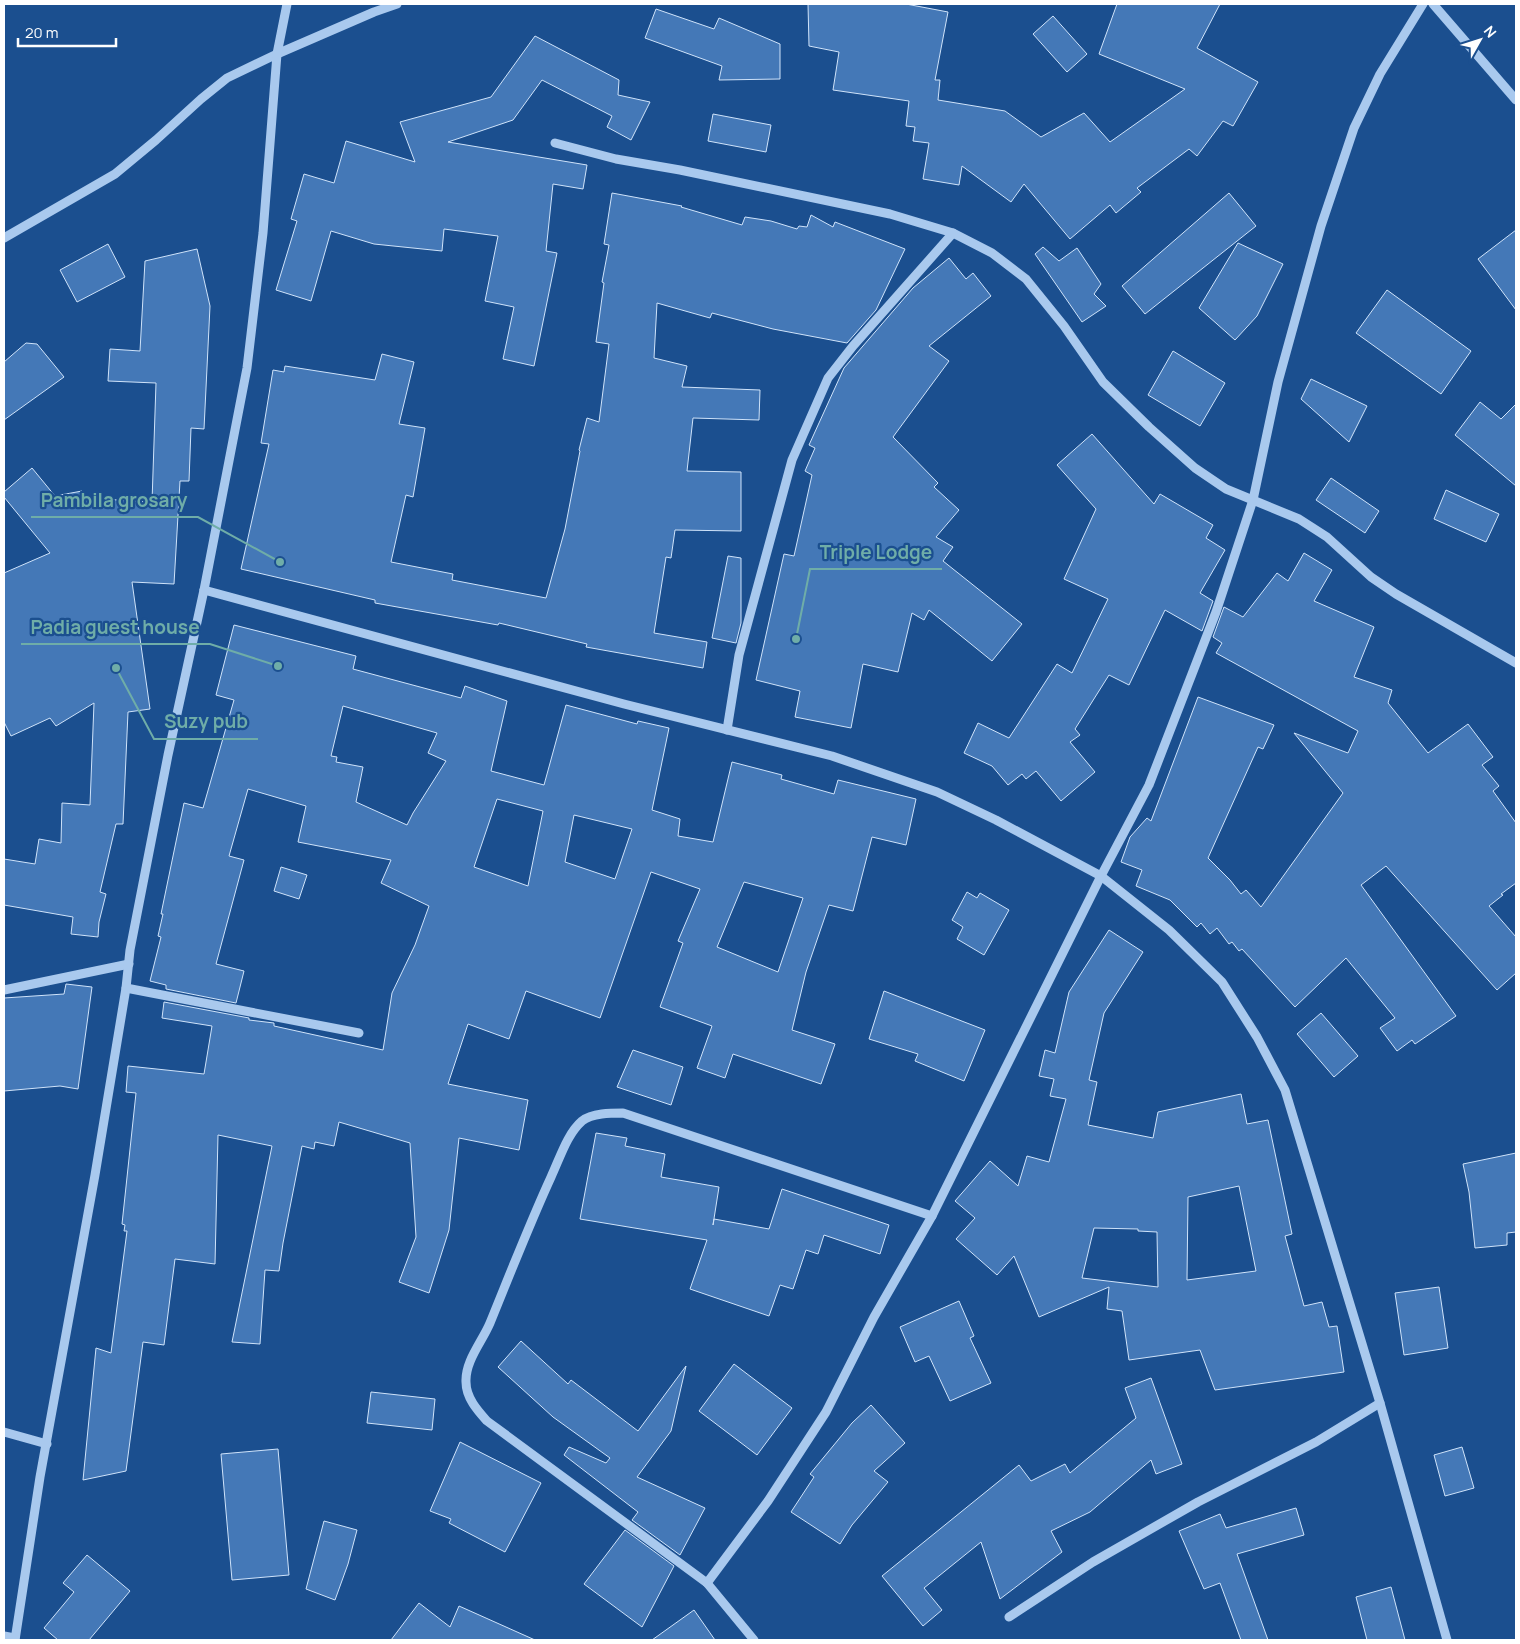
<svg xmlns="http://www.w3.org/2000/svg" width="1520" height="1644" font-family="Manrope,sans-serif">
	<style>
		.building { fill: #4478b7; stroke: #cfe3fa; fill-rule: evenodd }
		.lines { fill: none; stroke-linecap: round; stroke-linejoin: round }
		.minor { stroke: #a9c9ee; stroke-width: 9 }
		.leader { fill: none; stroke: #6fada8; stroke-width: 2 }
		.callout-dot { fill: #6fada8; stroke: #1b4f8f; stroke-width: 2 }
		.callout-label { font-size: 19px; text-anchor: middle; font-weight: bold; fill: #6fada8; stroke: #1b4f8f; stroke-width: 4.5; stroke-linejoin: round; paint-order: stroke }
	</style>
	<rect width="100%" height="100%" fill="#1b4f8f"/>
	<g class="building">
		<polygon points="808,4 906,4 948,12 935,80 940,80 938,100 1005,111 1041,137 1084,113 1110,142 1185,89 1099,54 1117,4 1220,4 1197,48 1258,82 1233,126 1223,121 1197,156 1189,149 1137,188 1141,192 1116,213 1110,205 1070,239 1024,184 1011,202 962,166 959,185 923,179 929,143 913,141 915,127 906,126 909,101 833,90 839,52 809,46"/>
		<polygon points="656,9 714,29 719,18 780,44 780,79 719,80 722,66 645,38"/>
		<polygon points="1053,16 1087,54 1067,72 1033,34"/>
		<polygon points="535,36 619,80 618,95 650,102 631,140 607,127 612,116 542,80 513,120 448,142 587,165 583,189 553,184 546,251 557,253 534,366 503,359 514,307 485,301 498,236 444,229 442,251 374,244 331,231 311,301 276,290 297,221 291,219 304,174 334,183 346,141 415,162 400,122 491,97"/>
		<polygon points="713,114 771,125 766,152 708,141"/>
		<polygon points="612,193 682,206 681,207 742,225 745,217 771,221 797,229 799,226 807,227 811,215 833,227 835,222 905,249 876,310 847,343 773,329 712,313 710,318 657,303 654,358 687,366 682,387 760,390 759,420 693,418 687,471 741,472 741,531 675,530 671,558 666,557 654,633 707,642 703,668 586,647 587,644 499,623 498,625 375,603 375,600 241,569 269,444 261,443 273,370 284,372 285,366 375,380 382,354 414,362 399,424 425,428 413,497 406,495 391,562 453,574 452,580 546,598 565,529 580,451 579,450 587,418 599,422 609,344 596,342 604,283 602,282 609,245 604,244"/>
		<polygon points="1229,193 1256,226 1145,314 1122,286"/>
		<polygon points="1516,230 1516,310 1478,259"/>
		<polygon points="1238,243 1283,264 1257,316 1235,340 1199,308"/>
		<polygon points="108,244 125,277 77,302 60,270"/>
		<polygon points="1043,247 1059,261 1077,248 1101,284 1094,294 1106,306 1082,322 1035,254"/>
		<polygon points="197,249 210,306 204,429 191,428 189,481 180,481 174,584 132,582 150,709 128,712 123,824 116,824 100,892 106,894 99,922 98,937 71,934 73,917 4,905 4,859 35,864 39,839 61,843 62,803 90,805 94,703 56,726 50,718 11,736 4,722 4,573 50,553 4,497 4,492 32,468 55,496 82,491 84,498 152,502 156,383 108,381 110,349 140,351 145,261"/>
		<polygon points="949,258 966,279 973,273 991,296 929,346 949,361 893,437 938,483 934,487 959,510 936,537 953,547 943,561 1022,624 992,661 929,610 924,620 912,613 898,672 863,664 851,728 795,717 800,691 756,680 784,554 794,556 812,475 805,471 815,448 809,445 844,368 913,288"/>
		<polygon points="1387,290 1471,351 1441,394 1356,333"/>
		<polygon points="26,343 37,344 64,377 4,420 4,362"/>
		<polygon points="1173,351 1225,383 1200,426 1148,395"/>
		<polygon points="1311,379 1367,406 1349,442 1301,399"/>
		<polygon points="1480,402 1501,419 1516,404 1516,486 1455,435"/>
		<polygon points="1092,434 1154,504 1160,494 1213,525 1206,538 1225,550 1200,593 1213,601 1202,631 1165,610 1129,685 1109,675 1075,729 1080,735 1070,742 1095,772 1061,801 1036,771 1026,779 1022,774 1008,785 992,766 964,753 978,723 1009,738 1057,664 1072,673 1108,599 1064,579 1096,509 1057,465"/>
		<polygon points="1331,478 1379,511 1365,533 1316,500"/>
		<polygon points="1446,490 1499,514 1486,542 1434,519"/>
		<polygon points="1304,553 1332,570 1314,601 1374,627 1354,677 1392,690 1388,703 1428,753 1468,724 1493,757 1482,765 1499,786 1493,791 1516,823 1516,883 1501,894 1503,895 1489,906 1516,937 1516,973 1497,990 1386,866 1361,885 1456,1016 1415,1044 1412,1040 1397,1051 1380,1028 1395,1018 1346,958 1295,1007 1242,949 1239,951 1232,942 1229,944 1217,928 1210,934 1201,923 1197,927 1170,900 1136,886 1142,870 1121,862 1130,837 1147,818 1151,821 1198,697 1274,725 1263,749 1258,747 1208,858 1230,880 1241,894 1246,890 1261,907 1343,793 1294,733 1348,753 1358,731 1216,653 1222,643 1213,637 1224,607 1243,617 1277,573 1288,581"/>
		<polygon points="728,556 741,558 741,623 736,643 712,638"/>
		<path d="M234 625 356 656 353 669 461 698 465 686 507 701 491 771 544 785 566 705 637 724 638 721 669 728 652 810 680 819 678 836 713 842 732 762 782 775 781 779 834 794 838 780 916 799 906 845 872 837 853 911 829 905 806 972 792 1030 835 1044 821 1084 733 1054 725 1078 697 1068 712 1026 660 1007 683 943 678 941 700 889 651 872 600 1018 526 991 509 1039 468 1024 448 1084 528 1100 519 1150 459 1138 449 1230 429 1293 399 1282 416 1237 410 1143 339 1122 334 1146 315 1142 314 1149 302 1146 283 1243 279 1271 265 1270 260 1344 232 1342 272 1146 218 1135 215 1264 175 1259 164 1345 143 1342 126 1471 83 1480 96 1348 111 1353 127 1231H124L125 1225 122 1224 136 1093 126 1092 128 1066 204 1074 212 1026 162 1018 164 1002 249 1018V1020L274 1023V1026L383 1050 392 993 415 945 429 906 381 883 391 860 298 842 306 806 248 789 229 856 244 860 216 964 244 971 236 1003 166 989V985L150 981 161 937 158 936 163 914H161L184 803 203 808 234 700 216 695ZM343 706 437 733 428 753 446 761 413 813 407 825 356 802 363 767 336 762 337 757 331 756ZM497 799 543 811 528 886 474 867ZM574 815 632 829 615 879 565 862ZM744 882 803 898 778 972 717 947Z"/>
		<polygon points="281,867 307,875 299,899 274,891"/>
		<polygon points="967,892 977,898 980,893 1009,910 984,955 957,939 963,927 952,920"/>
		<path d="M1109 930 1143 952 1104 1013 1089 1080 1097 1082 1088 1125 1153 1138 1158 1112 1241 1094 1247 1124 1268 1120 1292 1234 1285 1236 1304 1306 1322 1302 1329 1327 1337 1326 1344 1372 1215 1390 1200 1350 1129 1360 1122 1311 1107 1309 1109 1287 1039 1317 1014 1256 997 1275 956 1239 975 1218 955 1201 990 1161 1018 1186 1027 1156 1049 1162 1066 1099 1050 1096 1054 1079 1039 1076 1045 1050 1055 1053 1069 992ZM1239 1186 1256 1271 1187 1280 1188 1197ZM1094 1228 1138 1229V1231L1157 1232 1158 1287 1082 1278Z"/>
		<polygon points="66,984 92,987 78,1089 60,1086 4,1091 4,998 64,994"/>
		<polygon points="884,991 985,1030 964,1081 915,1061 918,1054 869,1039"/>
		<polygon points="1321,1013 1358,1056 1334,1077 1297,1034"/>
		<polygon points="633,1050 683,1067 671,1105 617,1087"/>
		<polygon points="596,1133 627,1138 625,1146 665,1154 661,1177 719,1187 713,1225 714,1219 769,1229 782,1189 889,1225 880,1254 824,1235 818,1254 806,1250 793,1289 780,1285 769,1316 690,1289 707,1240 580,1219"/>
		<polygon points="1516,1153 1516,1232 1507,1233 1507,1245 1475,1248 1469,1192 1463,1164"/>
		<polygon points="1439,1287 1448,1348 1404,1355 1395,1293"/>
		<polygon points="959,1301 974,1336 970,1338 991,1383 950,1401 929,1356 915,1362 900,1327"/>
		<polygon points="521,1341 568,1384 571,1380 638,1431 686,1366 671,1431 637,1477 705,1508 680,1555 632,1520 638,1512 564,1455 569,1447 606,1463 610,1458 553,1417 498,1367"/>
		<polygon points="734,1364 792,1408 757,1455 699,1411"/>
		<polygon points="1151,1378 1182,1464 1156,1474 1151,1460 1090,1512 1051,1531 1062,1552 1000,1599 981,1542 924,1588 942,1610 923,1626 882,1576 1019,1465 1031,1481 1065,1464 1070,1473 1136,1418 1125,1388"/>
		<polygon points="371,1392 435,1399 432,1430 367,1423"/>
		<polygon points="871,1405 905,1443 874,1471 888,1482 852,1525 840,1544 791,1512 814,1477 810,1474 852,1423"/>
		<polygon points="460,1442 541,1483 505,1552 449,1523 451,1519 430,1511"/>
		<polygon points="1462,1447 1474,1488 1445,1496 1434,1455"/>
		<polygon points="278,1449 289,1575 232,1580 221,1454"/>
		<polygon points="1296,1508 1304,1535 1237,1554 1268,1640 1241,1640 1220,1583 1204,1589 1179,1531 1220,1514 1226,1528"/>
		<polygon points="324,1521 357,1530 348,1564 335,1600 306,1589"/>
		<polygon points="625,1530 674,1566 642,1627 584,1584"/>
		<polygon points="87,1555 130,1591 89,1640 58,1640 44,1628 74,1592 63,1583"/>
		<polygon points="1391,1587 1405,1640 1367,1640 1356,1597"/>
		<polygon points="419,1603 450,1627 459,1606 535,1640 391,1640"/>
		<polygon points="694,1610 715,1640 652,1640"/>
	</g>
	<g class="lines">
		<g class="minor">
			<polyline points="1433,4 1516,100"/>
			<polyline points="555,143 616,159 680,170 890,214 953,233 992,253 1026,279 1064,326 1103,382 1149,427 1195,468 1226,489 1299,519 1327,537 1371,577 1396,594 1516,663"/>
			<polyline points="4,238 115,174 156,140 201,99 227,78 277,54 374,12 397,4"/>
			<polyline points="204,590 624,704 832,756 937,792 996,820 1101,876 1169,930 1222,982 1257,1037 1285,1090 1380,1403 1447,1640"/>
			<polyline points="727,730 739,655 792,460 828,378 853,346 953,233"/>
			<polyline points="126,988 359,1033"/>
			<polyline points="4,990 129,964"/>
			<polyline points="4,1432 47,1444"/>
			<polyline points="707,1583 768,1501 826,1412 874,1317 932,1216 1101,876 1149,785 1216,612 1253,500 1278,382 1321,226 1354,128 1380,74 1423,4"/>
			<polyline points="1009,1617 1093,1562 1198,1502 1316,1442 1380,1403"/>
			<polyline points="4,1636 15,1638"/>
			<polyline points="15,1640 40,1477 95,1175 126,988 130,950 168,755 204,590 247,368 263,233 277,54 287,4"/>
			<path d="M754 1640 707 1583 487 1421C478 1411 466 1398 466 1382 465 1361 482 1342 490 1323 510 1274 529 1225 551 1177 560 1158 567 1134 582 1121 592 1113 611 1113 623 1113L932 1216"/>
		</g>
	</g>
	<path class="leader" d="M280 562L198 517H31M796 639L810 569H942M278 666L210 644H21M116 668L154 739H258"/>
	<g class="callout-dot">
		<circle cx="280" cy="562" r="5"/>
		<circle cx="796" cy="639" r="5"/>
		<circle cx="278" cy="666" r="5"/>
		<circle cx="116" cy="668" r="5"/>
	</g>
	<g class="callout-label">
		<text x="114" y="507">Pambila grosary</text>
		<text x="876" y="559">Triple Lodge</text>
		<text x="115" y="634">Padia guest house</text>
		<text x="206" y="728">Suzy pub</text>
	</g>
	<rect width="1520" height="1644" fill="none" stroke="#ffffff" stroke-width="10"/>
	<g transform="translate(1480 40) rotate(51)" stroke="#1b4f8f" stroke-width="4" paint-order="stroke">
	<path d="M0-4L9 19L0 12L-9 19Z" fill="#ffffff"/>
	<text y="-8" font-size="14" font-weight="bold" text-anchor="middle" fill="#ffffff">N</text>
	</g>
	<path d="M18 38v8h98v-8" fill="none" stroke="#ffffff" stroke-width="2.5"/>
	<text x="25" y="38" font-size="15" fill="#ffffff" stroke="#1b4f8f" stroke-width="4" paint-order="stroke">20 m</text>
</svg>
